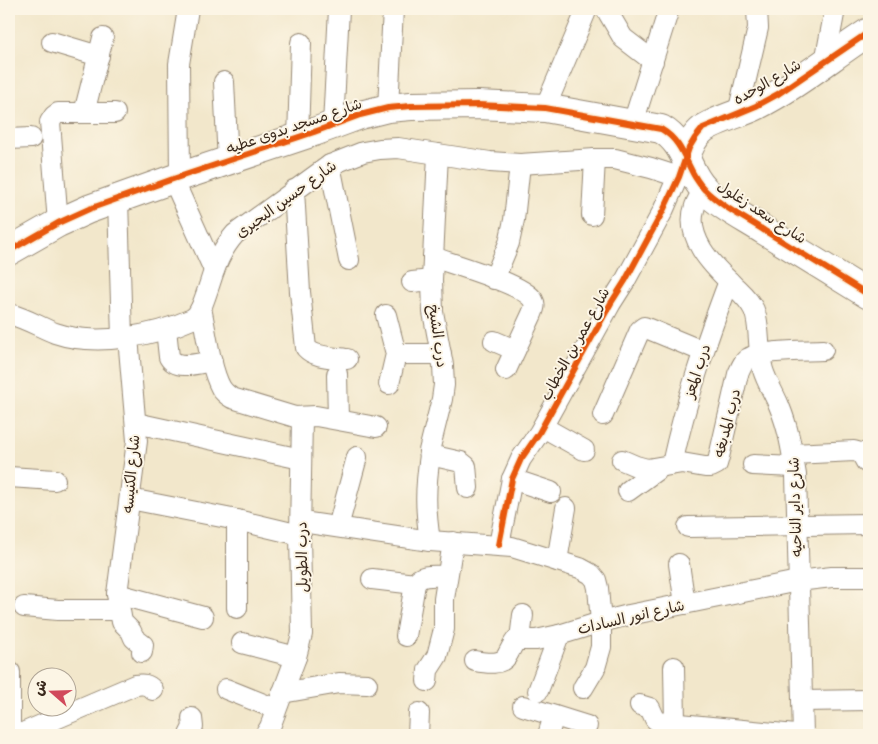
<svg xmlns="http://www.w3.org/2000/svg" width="878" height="744" font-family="Delius,'Playpen Sans Arabic',sans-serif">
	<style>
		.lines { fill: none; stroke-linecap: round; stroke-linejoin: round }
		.street-casing { stroke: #968874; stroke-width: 22 }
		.secondary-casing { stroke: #968874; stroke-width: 30 }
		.street { stroke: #fff; stroke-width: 20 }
		.secondary { stroke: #fff; stroke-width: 28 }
		.cycleway-casing { stroke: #fcf5e5; stroke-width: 9 }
		.cycleway { stroke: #e8590c; stroke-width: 6 }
		.labels { text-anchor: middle; stroke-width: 4; stroke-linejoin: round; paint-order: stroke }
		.street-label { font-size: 15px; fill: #3b2a1e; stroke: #fcf5e5 }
	</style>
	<rect width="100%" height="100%" fill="#fcf5e5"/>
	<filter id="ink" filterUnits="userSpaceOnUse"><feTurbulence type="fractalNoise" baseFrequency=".02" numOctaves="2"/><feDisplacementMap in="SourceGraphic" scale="10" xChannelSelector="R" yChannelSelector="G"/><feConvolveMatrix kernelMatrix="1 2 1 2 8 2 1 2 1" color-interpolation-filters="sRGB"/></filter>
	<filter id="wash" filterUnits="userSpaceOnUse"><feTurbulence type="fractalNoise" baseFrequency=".0096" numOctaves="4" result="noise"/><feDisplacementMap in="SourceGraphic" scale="20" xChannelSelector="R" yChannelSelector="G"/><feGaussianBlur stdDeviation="1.12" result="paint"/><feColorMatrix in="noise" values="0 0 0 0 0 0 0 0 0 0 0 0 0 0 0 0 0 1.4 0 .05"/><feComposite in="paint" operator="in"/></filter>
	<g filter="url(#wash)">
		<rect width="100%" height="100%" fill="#f2e7cb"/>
	</g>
	<g filter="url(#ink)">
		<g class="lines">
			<g class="street-casing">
				<g id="street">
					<polyline points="606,9 623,38 653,61"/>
					<polyline points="52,42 99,56"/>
					<polyline points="825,62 835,9"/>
					<polyline points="224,82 228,162"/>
					<polyline points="388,108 393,9"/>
					<polyline points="545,108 587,9"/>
					<polyline points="84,113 103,38"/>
					<polyline points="738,113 758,28 757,9"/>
					<polyline points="633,123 669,9"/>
					<polyline points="333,125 339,9"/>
					<polyline points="298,138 301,43"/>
					<polyline points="9,139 31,138"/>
					<polyline points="438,154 432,280 433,312 443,365 444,385 442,399 429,451 430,455 461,462 466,466 468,488"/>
					<polyline points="330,165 349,260"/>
					<polyline points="180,177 179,64 188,9"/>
					<polyline points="173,179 214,270"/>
					<path d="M703 189C701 195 697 200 695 206 684 237 712 265 732 284 740 292 749 299 754 310 761 326 757 351 763 370 767 383 775 395 780 408 789 430 792 452 796 475L803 735"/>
					<path d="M294 190 300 292 306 348C315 358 334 357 347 359"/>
					<polyline points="118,199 122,338"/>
					<polyline points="592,215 595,159"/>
					<polyline points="58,223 50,122 54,116 58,113 115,113"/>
					<path d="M433 257C452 264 524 284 533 300 536 305 534 309 532 314L506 370"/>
					<polyline points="494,279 509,243 514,220 520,164"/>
					<polyline points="412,282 432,280"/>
					<path d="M201 308C206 330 210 368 221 388 224 393 227 395 232 398L295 417 316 416 376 427"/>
					<path d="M9 314C25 318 40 327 55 333 96 347 154 336 192 319L197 315 201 308C213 279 214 258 235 234L330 165 363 152 380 149 398 148 490 162 520 164 595 159H615L651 168 679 177"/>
					<polyline points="386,315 396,354 389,384"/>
					<path d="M166 329 169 357C177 371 199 363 212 361"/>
					<polyline points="128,337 137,441 117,594 122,622 131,631 134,638 143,645 142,652"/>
					<polyline points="494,341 515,350"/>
					<polyline points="396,354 441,354"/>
					<polyline points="337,374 338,419"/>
					<polyline points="603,415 640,330 644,327 702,351"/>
					<polyline points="136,423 301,459"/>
					<polyline points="543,427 584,450"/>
					<polyline points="793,454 854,451 861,453 866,462"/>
					<path d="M622 460 636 466 647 469 682 463 705 467H711L717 464 719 457 738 374C741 368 743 361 749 358 760 350 807 351 823 350"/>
					<path d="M672 464C686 400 706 342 729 281"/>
					<polyline points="753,465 794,467"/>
					<polyline points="9,477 55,480"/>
					<polyline points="512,479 551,492"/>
					<polyline points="628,491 661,467"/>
					<polyline points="130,499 237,520 300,535"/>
					<polyline points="237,520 237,608"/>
					<polyline points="302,522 430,541 512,547 580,568 591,574 596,580 598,588 601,622 601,647 595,668 583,688"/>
					<polyline points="338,527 357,457"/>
					<polyline points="688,527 869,524"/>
					<path d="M430 541C425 508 425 489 430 455"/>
					<polyline points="499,545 512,479 521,459 539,433 611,303 625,281 663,211 683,165"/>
					<polyline points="557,561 566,508"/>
					<polyline points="679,564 685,604"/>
					<polyline points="372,579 415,584"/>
					<polyline points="117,594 203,617"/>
					<polyline points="24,607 58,610 119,610"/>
					<path d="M406 636 415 584C420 573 436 576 447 576"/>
					<polyline points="520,639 523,615"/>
					<polyline points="242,643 296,657"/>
					<path d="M475 661C486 663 503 666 508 654 511 649 512 645 516 640H536L559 635 601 622 629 615 798 581 832 577H869"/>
					<polyline points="674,667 675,723"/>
					<polyline points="10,672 10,735"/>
					<polyline points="427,681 428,670 437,656 444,629 444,599 453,542"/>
					<polyline points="226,689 276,709"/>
					<polyline points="538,691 559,635"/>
					<polyline points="282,693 339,683 367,684"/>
					<polyline points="802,701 869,700"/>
					<polyline points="640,705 650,708 655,719 659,722 796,735"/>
					<polyline points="523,706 587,726"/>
					<path d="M18 735 135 685C143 684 148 684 153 690"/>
					<polyline points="189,735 193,727 192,718"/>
					<polyline points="265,735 270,727 296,657 302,634 300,535 302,417"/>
					<polyline points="418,735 419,713"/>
					<polyline points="548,735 554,716"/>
				</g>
			</g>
			<g class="secondary-casing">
				<g id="secondary">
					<path d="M686 158C689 147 694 136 703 129 715 120 742 113 756 106 796 86 832 56 869 32"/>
					<path d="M9 251 58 223 89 209 173 179 314 132 360 115 388 108 411 106 478 105 545 108 661 129C687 144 686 172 705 190 722 207 745 218 765 231 800 252 835 274 869 295"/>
				</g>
			</g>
			<use href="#street" class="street"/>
			<use href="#secondary" class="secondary"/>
			<g class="cycleway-casing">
				<g id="cycleway">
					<path d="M9 251 58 223 89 209 173 179 314 132 360 115 388 108 411 106 478 105 545 108 661 129C687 144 686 172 705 190 722 207 745 218 765 231 800 252 835 274 869 295"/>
					<polyline points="499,545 512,479 521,459 539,433 611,303 625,281 663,211 679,177 689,148 695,138 703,128 756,106 778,94 869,32"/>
				</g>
			</g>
			<use href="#cycleway" class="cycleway"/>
		</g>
	</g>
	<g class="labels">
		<g class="street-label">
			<text transform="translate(767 82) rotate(-30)" y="5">شارع الوحده</text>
			<text transform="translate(294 126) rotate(-19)" y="5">شارع مسجد بدوى عطيه</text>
			<text transform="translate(286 199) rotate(-36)" y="5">شارع حسين البحيرى</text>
			<text transform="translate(762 212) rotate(33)" y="5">شارع سعد زغلول</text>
			<text transform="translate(438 336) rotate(82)" y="5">درب الشيخ</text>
			<text transform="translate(575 344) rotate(-61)" y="5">شارع عمر بن الخطاب</text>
			<text transform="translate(697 371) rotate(-72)" y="5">درب المعز</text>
			<text transform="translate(727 423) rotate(-76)" y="5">درب المدبغه</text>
			<text transform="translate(131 474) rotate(-85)" y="5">شارع الكنيسه</text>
			<text transform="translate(795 507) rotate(-92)" y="5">شارع داير الناحيه</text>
			<text transform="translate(302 557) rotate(-91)" y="5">درب الطويل</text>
			<text transform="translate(631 617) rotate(-13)" y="5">شارع انور السادات</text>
		</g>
	</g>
	<rect width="878" height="744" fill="none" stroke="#fcf5e5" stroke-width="30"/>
	<g transform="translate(52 692) rotate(290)"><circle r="24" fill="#fcf5e5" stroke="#afa495"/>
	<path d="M0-4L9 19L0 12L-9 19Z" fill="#d1495b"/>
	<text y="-8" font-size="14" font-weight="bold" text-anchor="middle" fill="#3b2a1e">ش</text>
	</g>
</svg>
